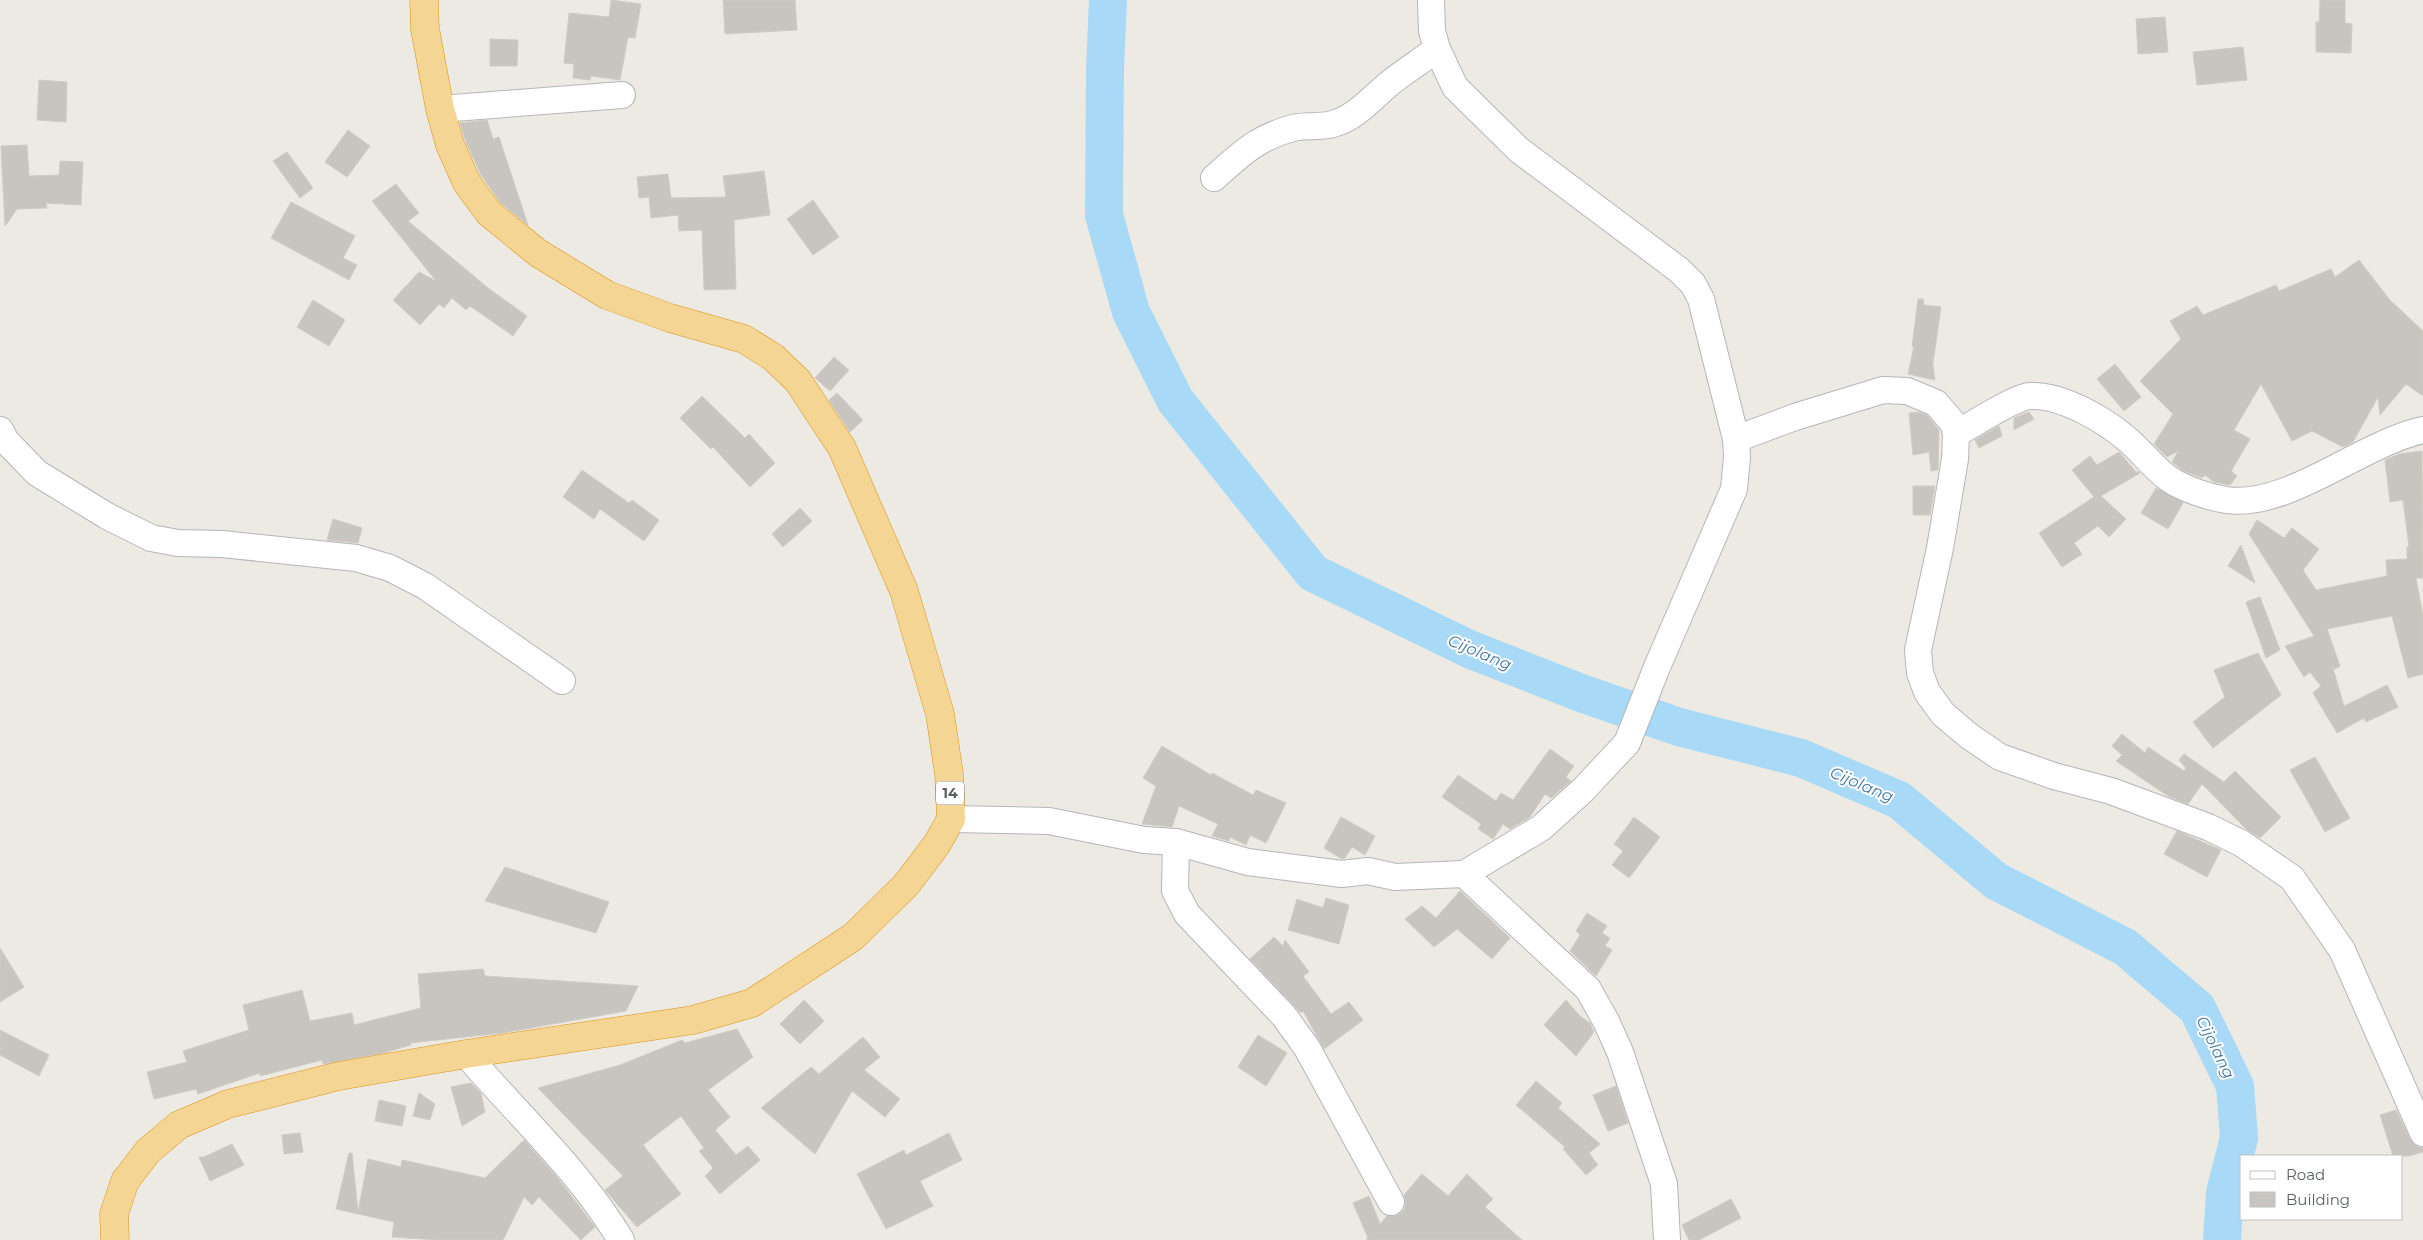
<svg xmlns="http://www.w3.org/2000/svg" width="2423" height="1240" font-family="Montserrat,sans-serif">
	<style>
		.lines { fill: none; stroke-linecap: round; stroke-linejoin: round }
		.river { stroke: #a8daf7; stroke-width: 38 }
		.building { fill: #c8c5c0; stroke: #d1cbc2 }
		.minor-casing { stroke: #b3b6b9; stroke-width: 28 }
		.highway-casing { stroke: #dc9113; stroke-width: 29 }
		.minor { stroke: #fff; stroke-width: 26 }
		.highway { stroke: #f4d593; stroke-width: 28 }
		.labels { text-anchor: middle; stroke-width: 4; stroke-linejoin: round; paint-order: stroke }
		.shield { fill: #fff; stroke: #8c8f91; stroke-width: 1 }
		.shield-label { font-size: 14px; font-weight: bold; fill: #5b5f62 }
		.water-label { font-size: 16px; font-style: italic; fill: #4476a0; stroke: #fff }
	</style>
	<rect width="100%" height="100%" fill="#edeae3"/>
	<g class="lines">
		<polyline class="river" points="1108,0 1105,69 1104,215 1131,312 1175,400 1313,573 1469,649 1581,693 1679,727 1801,758 1899,800 1996,881 2125,947 2197,1008 2235,1086 2239,1138 2225,1193 2222,1240"/>
	</g>
	<g class="building">
		<polygon points="611,0 641,4 635,38 628,37 620,80 591,76 590,80 573,78 574,64 564,63 569,13 609,17"/>
		<polygon points="723,0 795,0 797,30 725,34"/>
		<polygon points="2320,0 2345,0 2345,23 2352,24 2351,53 2316,52 2316,22 2319,22"/>
		<polygon points="2165,17 2168,52 2138,54 2136,19"/>
		<polygon points="490,39 518,40 517,66 490,66"/>
		<polygon points="2243,47 2247,80 2197,85 2193,52"/>
		<polygon points="39,80 67,82 66,122 37,120"/>
		<polygon points="487,120 493,139 499,137 528,225 500,202 481,175 465,140 460,123"/>
		<polygon points="348,130 370,146 347,177 325,162"/>
		<polygon points="27,145 29,176 59,175 60,161 83,162 81,205 46,203 47,208 17,209 5,226 1,146"/>
		<polygon points="287,152 313,188 300,198 273,161"/>
		<polygon points="764,171 770,215 734,220 736,289 704,290 702,230 679,231 678,215 651,218 649,197 639,198 637,177 668,174 671,198 726,197 723,176"/>
		<polygon points="396,184 419,213 408,221 488,288 527,316 513,336 470,306 466,310 452,298 444,308 439,304 420,325 393,300 419,272 436,281 372,201"/>
		<polygon points="813,200 839,237 813,255 787,219"/>
		<polygon points="291,202 355,236 343,258 357,265 349,280 271,238"/>
		<polygon points="2359,260 2389,299 2423,331 2423,396 2406,384 2380,415 2378,397 2353,442 2343,447 2312,431 2292,441 2261,384 2234,430 2250,439 2231,471 2237,476 2230,485 2214,482 2205,475 2202,478 2182,470 2172,462 2178,451 2167,457 2154,444 2173,414 2140,381 2181,339 2170,321 2197,306 2203,315 2276,285 2279,291 2331,269 2335,277"/>
		<polygon points="1918,299 1923,299 1924,305 1941,307 1933,363 1932,359 1935,380 1908,374 1914,346 1912,347"/>
		<polygon points="313,300 345,320 329,346 297,327"/>
		<polygon points="834,357 849,370 830,391 815,378"/>
		<polygon points="2115,364 2141,397 2124,411 2097,379"/>
		<polygon points="837,393 863,420 850,432 829,400"/>
		<polygon points="702,396 745,438 749,434 775,463 750,487 713,447 711,449 680,418"/>
		<polygon points="1918,412 1927,415 1939,430 1938,470 1931,471 1929,452 1913,455 1909,413"/>
		<polygon points="2029,412 2034,419 2014,430 2014,418"/>
		<polygon points="1999,426 2002,436 1979,448 1975,440"/>
		<polygon points="2422,451 2423,578 2416,578 2423,616 2423,674 2408,678 2392,616 2327,629 2340,666 2334,669 2332,665 2344,706 2387,685 2398,707 2366,722 2364,718 2337,733 2313,693 2321,686 2310,672 2304,677 2285,646 2314,636 2249,534 2257,520 2284,538 2292,528 2319,549 2303,570 2316,590 2387,576 2386,560 2407,559 2407,547 2409,547 2403,500 2390,502 2385,460 2399,454"/>
		<polygon points="2119,452 2137,473 2138,471 2140,473 2101,496 2126,519 2109,537 2098,526 2074,543 2082,554 2062,567 2039,533 2094,497 2072,470 2090,456 2097,465"/>
		<polygon points="582,470 629,503 632,500 659,520 644,541 600,509 594,519 563,497"/>
		<polygon points="1913,486 1935,486 1930,515 1913,515"/>
		<polygon points="2156,488 2183,503 2168,529 2141,513"/>
		<polygon points="800,508 812,521 783,547 772,534"/>
		<polygon points="333,519 362,528 358,543 327,540"/>
		<polygon points="2241,545 2255,583 2228,566"/>
		<polygon points="2260,597 2280,650 2266,658 2246,602"/>
		<polygon points="2258,653 2281,695 2213,748 2193,722 2225,697 2214,670"/>
		<polygon points="2122,734 2145,753 2148,747 2184,771 2186,768 2179,760 2184,754 2224,782 2235,771 2281,817 2260,838 2246,829 2202,784 2188,804 2168,796 2116,761 2122,755 2112,746"/>
		<polygon points="1162,746 1211,775 1212,773 1253,795 1256,790 1286,803 1266,843 1250,835 1246,845 1230,837 1229,841 1212,836 1218,824 1179,806 1172,827 1142,824 1156,786 1143,778"/>
		<polygon points="1550,749 1574,766 1566,777 1571,781 1551,798 1545,794 1530,817 1510,829 1503,824 1493,839 1478,829 1481,824 1442,797 1458,775 1496,801 1501,793 1513,800"/>
		<polygon points="2315,757 2350,818 2325,832 2290,770"/>
		<polygon points="1341,817 1375,836 1365,855 1352,847 1345,858 1342,859 1324,848"/>
		<polygon points="1634,817 1660,837 1629,878 1612,865 1623,851 1614,844"/>
		<polygon points="2177,831 2221,850 2207,877 2164,854"/>
		<polygon points="505,867 609,902 596,933 485,901"/>
		<polygon points="1460,891 1510,938 1492,959 1457,929 1434,947 1405,919 1422,906 1436,918"/>
		<polygon points="1326,898 1349,905 1339,944 1288,930 1297,899 1323,908"/>
		<polygon points="1587,913 1607,926 1602,933 1610,938 1605,946 1612,950 1596,976 1570,951 1580,935 1576,931"/>
		<polygon points="1274,937 1283,946 1285,940 1309,972 1303,976 1331,1014 1349,1002 1363,1020 1324,1049 1303,1011 1301,1013 1250,959"/>
		<polygon points="0,948 24,987 0,1002"/>
		<polygon points="483,969 485,976 638,986 626,1011 502,1033 410,1043 411,1045 383,1053 323,1064 322,1060 260,1076 260,1073 198,1094 196,1089 154,1099 147,1072 187,1062 183,1051 249,1030 243,1005 302,990 310,1021 352,1013 354,1025 421,1008 418,974"/>
		<polygon points="804,1000 824,1021 800,1044 780,1024"/>
		<polygon points="1566,1000 1580,1016 1590,1023 1594,1032 1576,1056 1544,1025"/>
		<polygon points="737,1029 753,1057 708,1090 730,1117 715,1130 736,1155 748,1146 760,1160 720,1194 705,1176 713,1168 699,1151 704,1148 681,1116 643,1145 681,1194 637,1227 605,1190 623,1176 538,1088 620,1065 682,1040 685,1043"/>
		<polygon points="0,1030 49,1055 39,1076 0,1055"/>
		<polygon points="1258,1035 1287,1053 1266,1086 1238,1067"/>
		<polygon points="863,1037 880,1057 864,1070 900,1099 885,1117 852,1091 815,1154 761,1108 811,1067 819,1074"/>
		<polygon points="1536,1081 1562,1103 1558,1108 1600,1144 1589,1153 1598,1165 1586,1175 1563,1149 1565,1147 1516,1105"/>
		<polygon points="471,1083 481,1093 485,1112 462,1126 451,1087"/>
		<polygon points="1616,1086 1628,1123 1608,1131 1593,1095"/>
		<polygon points="419,1093 435,1104 430,1120 413,1116"/>
		<polygon points="379,1100 406,1106 402,1126 375,1121"/>
		<polygon points="2396,1110 2410,1139 2415,1145 2423,1148 2423,1152 2409,1156 2393,1156 2380,1115"/>
		<polygon points="300,1133 303,1152 284,1154 282,1135"/>
		<polygon points="949,1133 962,1160 920,1181 933,1206 886,1229 857,1174 904,1150 906,1155"/>
		<polygon points="524,1140 556,1176 595,1227 581,1240 539,1197 532,1205 524,1197 503,1240 438,1240 392,1237 394,1222 336,1209 349,1153 352,1153 358,1212 368,1159 401,1167 402,1160 485,1178"/>
		<polygon points="232,1144 244,1165 210,1181 199,1157 204,1157"/>
		<polygon points="1422,1174 1448,1196 1467,1174 1493,1199 1485,1207 1522,1240 1366,1240 1368,1238 1353,1203 1369,1196 1380,1224 1387,1216 1398,1215 1404,1210 1406,1203 1404,1195"/>
		<polygon points="1731,1199 1741,1218 1699,1240 1689,1240 1682,1225"/>
	</g>
	<g class="lines">
		<g class="minor-casing">
			<g id="minor">
				<polyline points="1431,0 1432,31 1437,49 1455,87 1519,150 1679,270 1693,284 1701,299 1736,439 1737,457 1734,489 1657,667 1627,743 1583,790 1541,828 1464,874"/>
				<polyline points="440,109 622,95"/>
				<path d="M1214 178C1243 152 1259 136 1297 127 1311 125 1325 128 1339 122 1359 114 1374 96 1390 83 1405 71 1421 61 1437 49"/>
				<polyline points="0,430 6,441 37,473 107,516 151,538 178,543 222,544 356,558 390,568 425,586 562,681"/>
				<path d="M1956 434C1970 426 2015 397 2030 396 2061 394 2105 420 2128 440 2142 452 2154 468 2169 479 2184 489 2208 497 2226 500 2288 509 2360 444 2423 430"/>
				<polyline points="1736,439 1795,417 1883,390 1907,391 1936,403 1953,423 1956,434 1955,459 1940,548 1918,650 1920,673 1927,692 1943,714 1969,736 2000,757 2054,776 2111,791 2208,827 2241,843 2292,878 2342,950 2423,1133"/>
				<polyline points="951,819 1049,821 1144,840 1176,842 1248,862 1342,874 1368,871 1395,877 1464,874 1588,989 1606,1021 1620,1052 1664,1184 1667,1240"/>
				<polyline points="1176,842 1175,891 1187,914 1284,1016 1307,1048 1391,1202"/>
				<path d="M466 1054C518 1115 579 1170 621 1240"/>
			</g>
		</g>
		<g class="highway-casing">
			<polyline id="highway" points="115,1240 114,1214 125,1181 148,1151 179,1125 228,1104 339,1076 466,1054 693,1020 752,1003 853,937 906,885 937,844 951,819 949,774 940,714 904,591 842,448 798,381 773,357 744,339 670,318 607,295 538,253 489,213 467,183 450,145 440,109 425,29 424,0"/>
		</g>
		<use href="#minor" class="minor"/>
		<use href="#highway" class="highway"/>
	</g>
	<g class="labels">
		<rect class="shield" x="936" y="781.5" width="28" height="23" rx="4"/>
		<g class="shield-label">
			<text x="950" y="798">14</text>
		</g>
		<g class="water-label">
			<text transform="translate(1480 652) rotate(23)" y="6">Cijolang</text>
			<text transform="translate(1862 784) rotate(23)" y="6">Cijolang</text>
			<text transform="translate(2216 1047) rotate(64)" y="6">Cijolang</text>
		</g>
	</g>
	<rect x="2240" y="1155" width="162" height="65" fill="#ffffff" stroke="#bdbfc0"/>
	<rect x="2250" y="1171" width="25" height="8" fill="#ffffff" stroke="#bdbfc0"/>
	<text x="2286" y="1180" font-size="15" fill="#5b5f62">Road</text>
	<rect x="2250" y="1192" width="25" height="15" fill="#c8c5c0" stroke="#bdbfc0"/>
	<text x="2286" y="1205" font-size="15" fill="#5b5f62">Building</text>
</svg>
